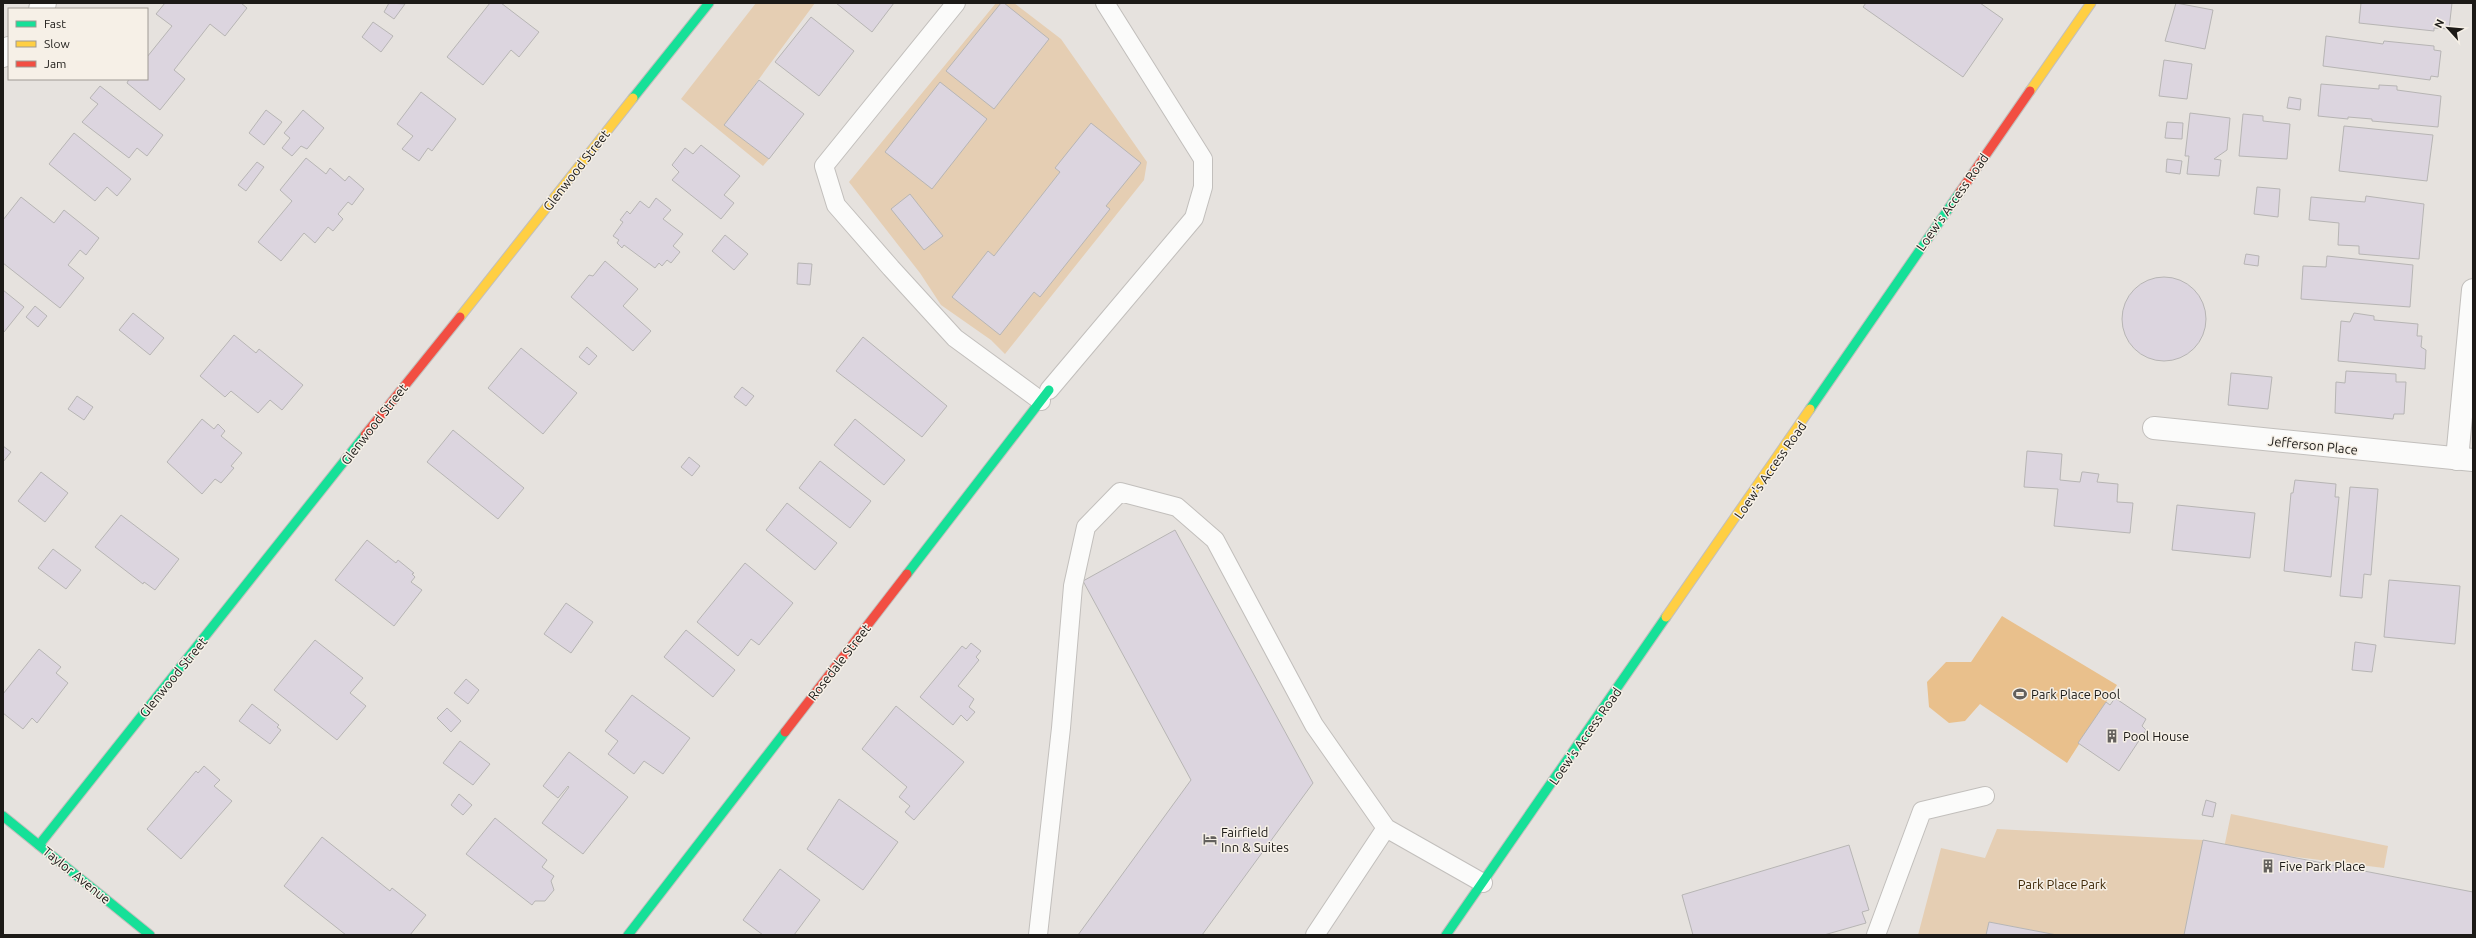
<svg xmlns="http://www.w3.org/2000/svg" width="2476" height="938" font-family="Ubuntu,sans-serif">
  <style>
    .green { fill: #e5ceb3 }
    .water { fill: #e9c08c }
    .building { fill: #dcd5df; stroke: #b7b5b4 }
    .lines { fill: none; stroke-linecap: round; stroke-linejoin: round }
    .lane-casing { stroke: #c2bfbc; stroke-width: 20 }
    .street-casing { stroke: #c2bfbc; stroke-width: 24 }
    .fast-casing { stroke: #c2bfbc; stroke-width: 11 }
    .slow-casing { stroke: #c2bfbc; stroke-width: 11 }
    .jam-casing { stroke: #c2bfbc; stroke-width: 11 }
    .lane { stroke: #fbfbfa; stroke-width: 18 }
    .street { stroke: #fbfbfa; stroke-width: 22 }
    .fast { stroke: #16e098; stroke-width: 9 }
    .slow { stroke: #ffcf43; stroke-width: 9 }
    .jam { stroke: #f24e42; stroke-width: 9 }
    .labels { text-anchor: middle; dominant-baseline: central; stroke-width: 3; stroke-linejoin: round; paint-order: stroke }
    .street-label { font-size: 13px; fill: #1c1a17; stroke: #f6f0e7 }
    .poi-label { font-size: 13px; fill: #1c1a17; stroke: #f6f0e7; text-anchor: start }
    .park-label { font-size: 13px; fill: #3f2807; stroke: #f6f0e7 }
  </style>
  <rect width="100%" height="100%" fill="#e6e2de"/>
  <g class="green">
    <path d="M756,3h59l-90,122 44,34 -6,7 -82,-67z"/>
    <path d="M996,3h18l47,36 86,123 -3,18 -139,174 -14,-14 -50,-35 -21,-32 -71,-91z"/>
    <path d="M2231,814l157,32 -4,22 -160,-20z"/>
    <path d="M1997,829l206,11 -19,95h-127l-68,-13 -3,13h-68l23,-87 44,10z"/>
  </g>
  <path class="water" d="M2002,616l115,69 -50,78 -87,-59 -15,17 -16,2 -20,-16 -2,-25 19,-20h25z"/>
  <g class="building">
    <path d="M165,3h76l6,5 -22,28 -15,-12 -36,46 11,9 -25,31 -33,-27 2,-4h18v-22l25,-31 -16,-12z"/>
    <path d="M389,3l16,1 -11,15 -10,-7z"/>
    <path d="M490,3h11l38,29 -20,25 -8,-7 -28,35 -36,-28z"/>
    <path d="M836,3h58l-22,29z"/>
    <path d="M1001,3h3l45,36 -55,70 -48,-38z"/>
    <path d="M1866,3h114l23,16 -40,58 -100,-70z"/>
    <path d="M2176,3l37,7 -8,39 -40,-8z"/>
    <path d="M2361,3h91l-3,26 -15,-1v3l-75,-8z"/>
    <path d="M811,17l43,34 -35,45 -44,-34z"/>
    <path d="M373,22l20,14 -12,16 -19,-15z"/>
    <path d="M2326,36l57,8 1,-3 50,5v4l7,1 -3,26 -7,-1 -1,4 -107,-14z"/>
    <path d="M2164,60l28,4 -5,35 -28,-3z"/>
    <path d="M759,80l45,34 -35,45 -45,-34z"/>
    <path d="M940,82l47,37 -55,70 -47,-37z"/>
    <path d="M2321,84l58,5v-4l18,1v4l44,6 -3,31 -66,-6v-2l-24,-2v2l-30,-3z"/>
    <path d="M100,86l63,49 -16,21 -10,-8 -8,10 -47,-36 16,-18 -8,-6z"/>
    <path d="M421,92l35,27 -24,32 -4,-3 -9,13 -17,-12 11,-13 -16,-12z"/>
    <path d="M2289,97l12,2 -1,11 -13,-2z"/>
    <path d="M266,110l16,12 -18,23 -15,-12z"/>
    <path d="M303,110l21,18 -17,21 -6,-3 -9,10 -10,-8 8,-10 -6,-5z"/>
    <path d="M2190,113l40,5 -3,32 -13,9 7,1 -2,16 -32,-2 2,-18h-4z"/>
    <path d="M2243,114l20,2v5l27,3 -3,35 -48,-3z"/>
    <path d="M2167,122l16,1 -1,16 -17,-1z"/>
    <path d="M1091,123l50,40 -35,43 4,3 -70,88 -6,-5 -34,43 -48,-38 36,-46 6,5 66,-84 -5,-4z"/>
    <path d="M2344,126l89,9 -6,46 -88,-10z"/>
    <path d="M74,133l57,46 -14,17 -10,-9 -12,14 -46,-37z"/>
    <path d="M701,145l39,31 -16,19 10,8 -13,16 -49,-39 7,-8 -7,-7 13,-17 8,6z"/>
    <path d="M306,158l20,16 4,-6 15,13 4,-5 15,13 -12,16 -4,-3 -10,12 5,5 -10,12 -5,-4 -13,16 -11,-10 -23,28 -23,-19 34,-41 -12,-11z"/>
    <path d="M2167,159l15,2 -2,13 -14,-2z"/>
    <path d="M257,162l7,5 -18,24 -8,-6z"/>
    <path d="M2257,187l23,2 -2,28 -24,-3z"/>
    <path d="M910,194l33,42 -19,14 -33,-41z"/>
    <path d="M2366,196l58,8 -5,55 -60,-5v-8l-21,-1 1,-22 -30,-3 2,-23 54,5z"/>
    <path d="M21,197l33,26 10,-13 35,28 -13,17 -6,-5 -12,15 16,13 -24,30 -57,-45v-43z"/>
    <path d="M656,198l15,12 -8,9 20,15 -10,12 7,6 -9,11 -4,-3 -5,6 -3,-3 -4,5 -31,-23 -2,3 -5,-5 2,-3 -6,-4 10,-14 -3,-2 7,-9 3,3 10,-13 9,7z"/>
    <path d="M725,235l23,19 -14,16 -22,-19z"/>
    <path d="M2246,254l13,2 -1,10 -14,-2z"/>
    <path d="M2327,256l86,9 -3,42 -109,-8 2,-33 23,1z"/>
    <path d="M605,261l33,28 -15,17 28,25 -18,20 -62,-54 18,-22 4,1z"/>
    <path d="M798,263l14,1 -2,21 -13,-1z"/>
    <circle cx="2164" cy="319" r="42"/>
    <path d="M3,290l21,17 -20,25 -1,-1z"/>
    <path d="M35,306l12,10 -9,11 -12,-10z"/>
    <path d="M133,313l31,25 -14,17 -31,-25z"/>
    <path d="M2354,313l20,3v4l44,4 -1,12h5l-1,11 5,3 -1,19 -87,-8 3,-40 9,1z"/>
    <path d="M234,335l22,18 3,-4 44,36 -21,25 -12,-10 -12,13 -27,-22 -6,6 -25,-21z"/>
    <path d="M863,337l84,69 -25,31 -86,-66z"/>
    <path d="M587,347l10,9 -8,9 -10,-8z"/>
    <path d="M521,348l56,45 -34,41 -55,-46z"/>
    <path d="M2346,371l50,3v8h10l-2,32h-10l-1,5 -58,-6 1,-31 9,1z"/>
    <path d="M2231,373l41,4 -4,32 -40,-4z"/>
    <path d="M742,387l12,9 -8,10 -12,-9z"/>
    <path d="M77,396l16,11 -9,13 -16,-11z"/>
    <path d="M202,419l12,10 4,-5 7,7 -4,5 21,17 -11,13 3,2 -13,15 -6,-4 -13,15 -35,-32z"/>
    <path d="M855,419l50,41 -21,25 -50,-40z"/>
    <path d="M453,430l71,58 -26,31 -71,-57z"/>
    <path d="M3,446l8,6 -8,10z"/>
    <path d="M2027,451l35,3 -2,26 20,2 2,-10h2l15,2 -2,8 21,2 -1,18 16,1 -3,30 -76,-7 4,-37 -34,-2z"/>
    <path d="M689,457l11,9 -8,10 -11,-9z"/>
    <path d="M820,461l51,40 -21,27 -51,-40z"/>
    <path d="M41,472l27,21 -23,29 -27,-21z"/>
    <path d="M2295,480l41,4 -1,13h4l-8,80 -47,-6 7,-78h2z"/>
    <path d="M2350,487l28,2 -7,86 -7,-1 -2,24 -22,-2z"/>
    <path d="M787,503l50,40 -22,27 -49,-40z"/>
    <path d="M2177,505l78,8 -5,45 -78,-8z"/>
    <path d="M121,515l58,44 -24,31 -11,-8 -1,2 -48,-37z"/>
    <path d="M1175,530l138,253 -111,152h-124l113,-155 -108,-199z"/>
    <path d="M367,540l29,23 2,-3 16,13 -2,1 3,3 -4,5 11,8 -28,36 -59,-46z"/>
    <path d="M53,549l28,21 -15,19 -28,-21z"/>
    <path d="M745,563l48,40 -34,42 -8,-6 -13,17 -41,-34z"/>
    <path d="M2389,580l71,6 -5,58 -71,-7z"/>
    <path d="M566,603l27,19 -22,31 -27,-19z"/>
    <path d="M686,630l49,40 -22,27 -49,-40z"/>
    <path d="M315,640l48,38 -13,15 16,13 -29,34 -63,-50z"/>
    <path d="M2355,642l21,3 -4,27 -20,-2z"/>
    <path d="M971,643l10,8 -5,6 3,3 -21,26 16,13 -5,8 6,5 -8,9 -6,-6 -8,10 -33,-28 42,-51 4,3z"/>
    <path d="M39,649l22,18 -5,6 12,10 -31,40 -5,-5 -9,11 -20,-16v-19z"/>
    <path d="M466,679l13,11 -11,14 -14,-11z"/>
    <path d="M632,695l58,43 -27,36 -19,-13 -10,13 -26,-20 10,-13 -13,-10z"/>
    <path d="M2115,698l31,21 -4,7 4,4 -27,41 -41,-28 28,-41 4,3z"/>
    <path d="M252,704l27,21 -2,2 4,3 -11,14 -31,-23z"/>
    <path d="M896,706l68,56 -50,58 -9,-8 5,-6 -11,-9 8,-10 -45,-38z"/>
    <path d="M447,708l14,13 -10,11 -14,-14z"/>
    <path d="M460,741l30,23 -17,21 -30,-22z"/>
    <path d="M569,752l59,45 -45,57 -41,-31 27,-36 -1,-1 -10,12 -15,-12z"/>
    <path d="M204,766l16,14 -6,6 18,15 -51,58 -34,-30 49,-58 2,2z"/>
    <path d="M459,794l13,11 -9,10 -12,-10z"/>
    <path d="M839,799l59,43 -35,48 -56,-41z"/>
    <path d="M2206,800l10,3 -3,14 -11,-2z"/>
    <path d="M495,818l52,42 -5,7 12,9 -3,5 3,9 -9,11h-10l-3,4 -66,-51z"/>
    <path d="M322,837l68,54 2,-3 34,27 -16,20h-64l-62,-49z"/>
    <path d="M2203,840l270,52v43h-289z"/>
    <path d="M1849,845l20,65 -7,2 4,11 -42,12h-131l-11,-40z"/>
    <path d="M780,869l40,31 -26,35h-31l-20,-15z"/>
    <path d="M1989,922l68,13h-71z"/>
  </g>
  <g class="lines">
    <g class="lane-casing">
      <g id="lane">
        <path d="M956,3l-132,163 12,39 55,63 64,70 86,63"/>
        <path d="M1049,390l145,-172 9,-31v-28l-98,-156"/>
        <path d="M1038,935l23,-207 12,-142 13,-59 34,-35 57,15 38,33 99,185 72,103 97,55"/>
        <path d="M1315,935l71,-107"/>
        <path d="M1876,935l46,-124 63,-15"/>
      </g>
    </g>
    <g class="street-casing">
      <g id="street">
        <path d="M40,9l5,-6"/>
        <path d="M3,56l6,-8"/>
        <path d="M2154,428l319,32"/>
        <path d="M2457,459l16,-169"/>
      </g>
    </g>
    <g class="fast-casing">
      <g id="fast">
        <path d="M633,98l76,-95"/>
        <path d="M1810,409l150,-217"/>
        <path d="M907,574l142,-184"/>
        <path d="M3,816l147,119"/>
        <path d="M39,845l326,-410"/>
        <path d="M628,935l157,-203"/>
        <path d="M1446,935l220,-318"/>
      </g>
    </g>
    <g class="slow-casing">
      <g id="slow">
        <path d="M2030,91l61,-88"/>
        <path d="M460,317l173,-219"/>
        <path d="M1666,617l144,-208"/>
      </g>
    </g>
    <g class="jam-casing">
      <g id="jam">
        <path d="M1960,192l70,-101"/>
        <path d="M365,435l95,-118"/>
        <path d="M785,732l122,-158"/>
      </g>
    </g>
    <use href="#lane" class="lane"/>
    <use href="#street" class="street"/>
    <use href="#fast" class="fast"/>
    <use href="#slow" class="slow"/>
    <use href="#jam" class="jam"/>
  </g>
  <defs>
    <g id="stadium-bare" transform="scale(1.08)"><path d="M0-5a6.5 5 0 1 0 0 10a6.5 5 0 1 0 0-10ZM-3.5-1.8h7v3.6h-7Z" fill="#63605d" stroke="#f6f0e7" stroke-width="2.5" paint-order="stroke"/></g>
    <g id="building-bare" transform="scale(1.08)"><path d="M-4-6H4V6H1V3H-1V6H-4ZM-2.5-4.3h1.7v1.8h-1.7ZM.8-4.3h1.7v1.8H.8ZM-2.5-1h1.7V.8h-1.7ZM.8-1h1.7V.8H.8Z" fill="#63605d" stroke="#f6f0e7" stroke-width="2.5" paint-order="stroke"/></g>
    <g id="hotel-bare" transform="scale(1.08)"><path d="M-6-4.5h1.5V1H6V5H4.5V3h-9V5H-6ZM-4 0a1.8 1.8 0 1 1 3.6 0ZM.5 0V-2.5h3Q6-2.5 6 0Z" fill="#63605d" stroke="#f6f0e7" stroke-width="2.5" paint-order="stroke"/></g>
  </defs>
  <g fill-rule="evenodd">
    <use href="#stadium-bare" x="2020" y="694"/>
    <use href="#building-bare" x="2112" y="736"/>
    <use href="#hotel-bare" x="1210" y="839"/>
    <use href="#building-bare" x="2268" y="866"/>
  </g>
  <g class="labels">
    <g class="street-label">
      <text transform="translate(576 170) rotate(-52)">Glenwood Street</text>
      <text transform="translate(1952 202) rotate(-55)">Loew's Access Road</text>
      <text transform="translate(374 424) rotate(-52)">Glenwood Street</text>
      <text transform="translate(2313 445) rotate(6)">Jefferson Place</text>
      <text transform="translate(1770 470) rotate(-55)">Loew's Access Road</text>
      <text transform="translate(839 662) rotate(-52)">Rosedale Street</text>
      <text transform="translate(173 677) rotate(-51)">Glenwood Street</text>
      <text transform="translate(1585 736) rotate(-55)">Loew's Access Road</text>
      <text transform="translate(77 875) rotate(39)">Taylor Avenue</text>
    </g>
    <g class="poi-label">
      <text x="2031" y="694">Park Place Pool</text>
      <text x="2123" y="736">Pool House</text>
      <text x="1221" y="832">Fairfield<tspan x="1221" dy="15">Inn &amp; Suites</tspan></text>
      <text x="2279" y="866">Five Park Place</text>
    </g>
    <g class="park-label">
      <text x="2062" y="884">Park Place Park</text>
    </g>
  </g>
  <rect width="2476" height="938" fill="none" stroke="#1c1a17" stroke-width="8"/>
  <rect x="8" y="8" width="140" height="72" fill="#f6f0e7" stroke="#9f9a94"/>
  <rect x="16" y="21" width="20" height="6" fill="#16e098" stroke="#9f9a94"/>
  <text x="44" y="28" font-size="12" fill="#1c1a17">Fast</text>
  <rect x="16" y="41" width="20" height="6" fill="#ffcf43" stroke="#9f9a94"/>
  <text x="44" y="48" font-size="12" fill="#1c1a17">Slow</text>
  <rect x="16" y="61" width="20" height="6" fill="#f24e42" stroke="#9f9a94"/>
  <text x="44" y="68" font-size="12" fill="#1c1a17">Jam</text>
  <g transform="translate(2448 28) rotate(297)" stroke="#f6f0e7" stroke-width="3" paint-order="stroke">
  <path d="M0-3L7 15L0 10L-7 15Z" fill="#1c1a17"/>
  <text y="-6" font-size="11" font-weight="bold" text-anchor="middle" fill="#1c1a17">N</text>
  </g>
</svg>
